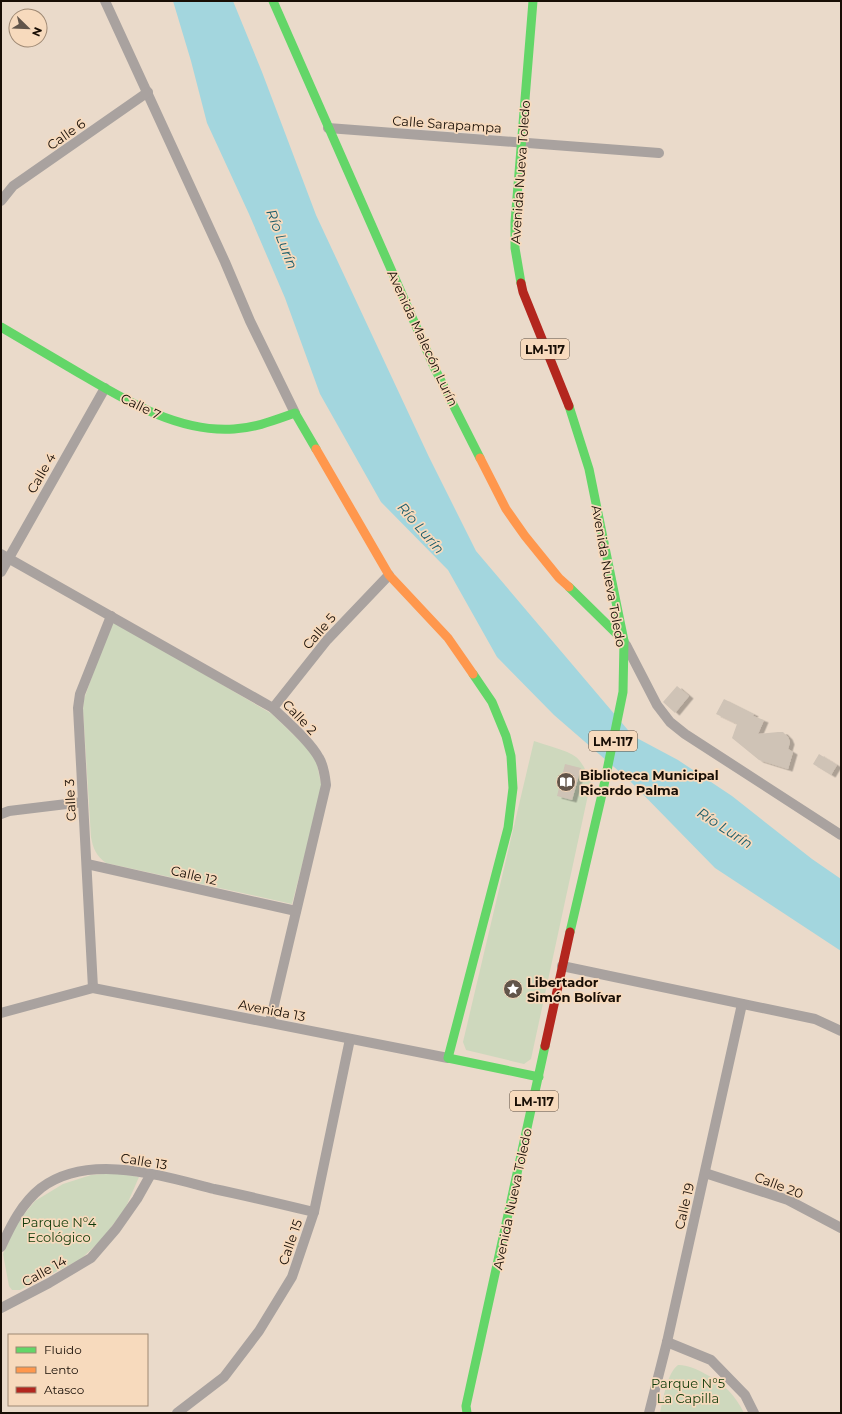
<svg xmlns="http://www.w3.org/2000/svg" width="842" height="1414" font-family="Montserrat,sans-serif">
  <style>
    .green { fill: #ced8bd }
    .water { fill: #a3d6de }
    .building { fill: #cfc3b6; filter: url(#shadow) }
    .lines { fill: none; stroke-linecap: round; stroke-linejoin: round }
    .street { stroke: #a9a29f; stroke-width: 10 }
    .fast { stroke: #63d668; stroke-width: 9 }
    .slow { stroke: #ff974d; stroke-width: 9 }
    .jam { stroke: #b3261e; stroke-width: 9 }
    .labels { text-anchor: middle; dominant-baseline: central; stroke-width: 3.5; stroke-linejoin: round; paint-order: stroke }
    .shield { fill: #f7dabd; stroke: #5b4b3c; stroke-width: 1 }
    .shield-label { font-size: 12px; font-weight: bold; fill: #180e05 }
    .street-label { font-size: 13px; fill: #180e05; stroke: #f7dabd }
    .poi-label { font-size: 13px; font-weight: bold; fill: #180e05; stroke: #f7dabd; text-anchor: start }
    .park-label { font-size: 13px; fill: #103b09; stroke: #f7dabd }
    .water-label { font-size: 14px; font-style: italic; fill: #1b5d6a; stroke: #f7dabd }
  </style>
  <defs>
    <filter id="shadow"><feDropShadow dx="4.5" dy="2.5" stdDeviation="0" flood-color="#0004"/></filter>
  </defs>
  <rect width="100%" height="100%" fill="#eadaca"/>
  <g class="green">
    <path d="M112,620l160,94 37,36 7,10 6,28 -30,116 -186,-41c-10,-7 -13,-15 -15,-26l-8,-128 1,-10z"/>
    <path d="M534,741c11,4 33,9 42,16 7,6 11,16 15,24l-60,278 -7,5 -58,-14 -3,-8z"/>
    <path d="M116,1173l23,4 -14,32 -23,30 -21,20 -61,31h-8l-3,-4 -6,-32 14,-31 18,-22 28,-17 28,-9z"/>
    <path d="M678,1365c14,-1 40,15 50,25 7,7 12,15 16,23h-84c3,-13 7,-40 18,-48z"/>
  </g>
  <path class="water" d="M173,1h60l29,71 54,143 113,242 47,94 157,185 45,24 54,36 80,63 29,20v72l-126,-83 -86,-88 -75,-65 -57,-58 -49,-87 -67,-68 -61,-108 -35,-96 -36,-84 -42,-91 -16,-62z"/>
  <g class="building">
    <path d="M677,686l12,10 -14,17 -12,-11z"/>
    <path d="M724,699l30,15 -1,2 11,4 -6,14 20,-2h5l5,5 2,5 -2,7 5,3 -5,17 -29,-9 -27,-22 5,-14 -21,-10z"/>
    <path d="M819,754l18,11 -6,10 -18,-11z"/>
    <path d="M565,764l16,4 -9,32 -15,-4z"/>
  </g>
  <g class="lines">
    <g class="street">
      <path d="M105,1l120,261 25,59 45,92"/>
      <path d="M328,128l331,25"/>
      <path d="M1,201l12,-15 135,-94"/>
      <path d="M1,554l272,154c14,14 37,33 46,50 5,8 6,18 7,27l-56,237"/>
      <path d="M1,572l104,-184"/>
      <path d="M626,645l31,60 13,17 15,12 156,101"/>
      <path d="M273,708l54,-68 62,-65"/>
      <path d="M1,814l8,-3 74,-9"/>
      <path d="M87,864l209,47"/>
      <path d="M562,966l253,53 26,12"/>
      <path d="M93,988l-15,-280 2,-14 31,-78"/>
      <path d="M1,1013l92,-25 355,70"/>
      <path d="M705,1173l83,27 53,28"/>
      <path d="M1,1247c10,-22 21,-44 40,-59 48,-36 121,-12 173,1 34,7 67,15 100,23"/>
      <path d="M1,1308l48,-25 42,-25 25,-29 21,-30 14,-25"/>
      <path d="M667,1342l44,18 34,35 9,18"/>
      <path d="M177,1413l47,-36 35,-46 33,-54 22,-65 36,-173"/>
      <path d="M649,1413l18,-71 75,-338"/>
    </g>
    <g class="fast">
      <path d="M273,1l161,366 46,91"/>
      <path d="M521,283l-6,-35v-26l18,-221"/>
      <path d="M1,327c24,14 49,29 73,43 48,28 102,63 160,59 21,-1 41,-9 61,-16l21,36"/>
      <path d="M569,406l20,63 35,172 -1,51 -20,98 -33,142"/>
      <path d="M569,587l55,54"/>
      <path d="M473,674l19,28 14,34 5,20 2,32 -5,40 -60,230 91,19"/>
      <path d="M467,1413l-1,-7 79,-360"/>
    </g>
    <g class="slow">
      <path d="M316,449l73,126 59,63 25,36"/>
      <path d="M480,458l26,51 19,27 34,42 10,9"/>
    </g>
    <g class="jam">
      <path d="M521,283l2,9 46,114"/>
      <path d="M545,1046l25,-114"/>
    </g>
  </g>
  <defs>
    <g id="library-disc" transform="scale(1)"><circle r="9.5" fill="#62554a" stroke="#f7dabd"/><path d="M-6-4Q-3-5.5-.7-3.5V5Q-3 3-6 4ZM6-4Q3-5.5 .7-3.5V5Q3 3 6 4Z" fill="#fff"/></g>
    <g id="sight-disc" transform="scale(1)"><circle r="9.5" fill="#62554a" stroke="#f7dabd"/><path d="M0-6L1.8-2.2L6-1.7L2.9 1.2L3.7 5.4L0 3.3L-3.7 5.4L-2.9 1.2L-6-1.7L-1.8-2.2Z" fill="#fff"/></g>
  </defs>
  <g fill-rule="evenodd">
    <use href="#library-disc" x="566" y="782"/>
    <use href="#sight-disc" x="513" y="989"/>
  </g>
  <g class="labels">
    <g class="shield">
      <rect x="521" y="339" width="48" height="20" rx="3"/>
      <rect x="589" y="731" width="48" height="20" rx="3"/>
      <rect x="510" y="1091" width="48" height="20" rx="3"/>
    </g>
    <g class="shield-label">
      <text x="545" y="349">LM-117</text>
      <text x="613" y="741">LM-117</text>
      <text x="534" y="1101">LM-117</text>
    </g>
    <g class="street-label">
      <text transform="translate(447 124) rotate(4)">Calle Sarapampa</text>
      <text transform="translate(66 134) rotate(-35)">Calle 6</text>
      <text transform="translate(520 172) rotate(-86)">Avenida Nueva Toledo</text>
      <text transform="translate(423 338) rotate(65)">Avenida Malecón Lurín</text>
      <text transform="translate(141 406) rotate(26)">Calle 7</text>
      <text transform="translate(41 473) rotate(-60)">Calle 4</text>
      <text transform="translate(609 576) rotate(80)">Avenida Nueva Toledo</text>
      <text transform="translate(319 631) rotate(-49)">Calle 5</text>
      <text transform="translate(300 717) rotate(46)">Calle 2</text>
      <text transform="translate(70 800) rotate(-93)">Calle 3</text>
      <text transform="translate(194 875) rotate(13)">Calle 12</text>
      <text transform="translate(272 1010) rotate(11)">Avenida 13</text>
      <text transform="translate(144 1161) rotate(9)">Calle 13</text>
      <text transform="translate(779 1185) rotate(21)">Calle 20</text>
      <text transform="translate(512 1199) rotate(-78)">Avenida Nueva Toledo</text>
      <text transform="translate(684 1206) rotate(-77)">Calle 19</text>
      <text transform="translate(290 1242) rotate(-71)">Calle 15</text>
      <text transform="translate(44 1271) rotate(-29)">Calle 14</text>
    </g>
    <g class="poi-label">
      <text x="580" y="775">Biblioteca Municipal<tspan x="580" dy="15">Ricardo Palma</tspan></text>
      <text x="527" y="982">Libertador<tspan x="527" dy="15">Simón Bolívar</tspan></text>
    </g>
    <g class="park-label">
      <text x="59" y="1222">Parque N°4<tspan x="59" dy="15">Ecológico</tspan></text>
      <text x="688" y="1383">Parque N°5<tspan x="688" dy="15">La Capilla</tspan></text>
    </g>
    <g class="water-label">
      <text transform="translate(282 239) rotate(69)">Río Lurín</text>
      <text transform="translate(421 528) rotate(49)">Río Lurín</text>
      <text transform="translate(725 828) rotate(33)">Río Lurín</text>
    </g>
  </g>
  <rect width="842" height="1414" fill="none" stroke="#180e05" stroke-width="4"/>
  <rect x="8" y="1334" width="140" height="72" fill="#f7dabd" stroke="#9e8873"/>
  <rect x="16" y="1347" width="20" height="6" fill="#63d668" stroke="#9e8873"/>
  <text x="44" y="1354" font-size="12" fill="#180e05">Fluido</text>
  <rect x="16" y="1367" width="20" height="6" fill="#ff974d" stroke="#9e8873"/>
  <text x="44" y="1374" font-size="12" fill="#180e05">Lento</text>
  <rect x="16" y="1387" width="20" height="6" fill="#b3261e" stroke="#9e8873"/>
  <text x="44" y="1394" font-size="12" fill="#180e05">Atasco</text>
  <g transform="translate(28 28) rotate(113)"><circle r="19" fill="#f7dabd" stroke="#9e8873"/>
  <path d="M0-3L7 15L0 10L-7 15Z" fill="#62554a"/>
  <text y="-6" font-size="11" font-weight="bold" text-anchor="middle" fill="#180e05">N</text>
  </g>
</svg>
